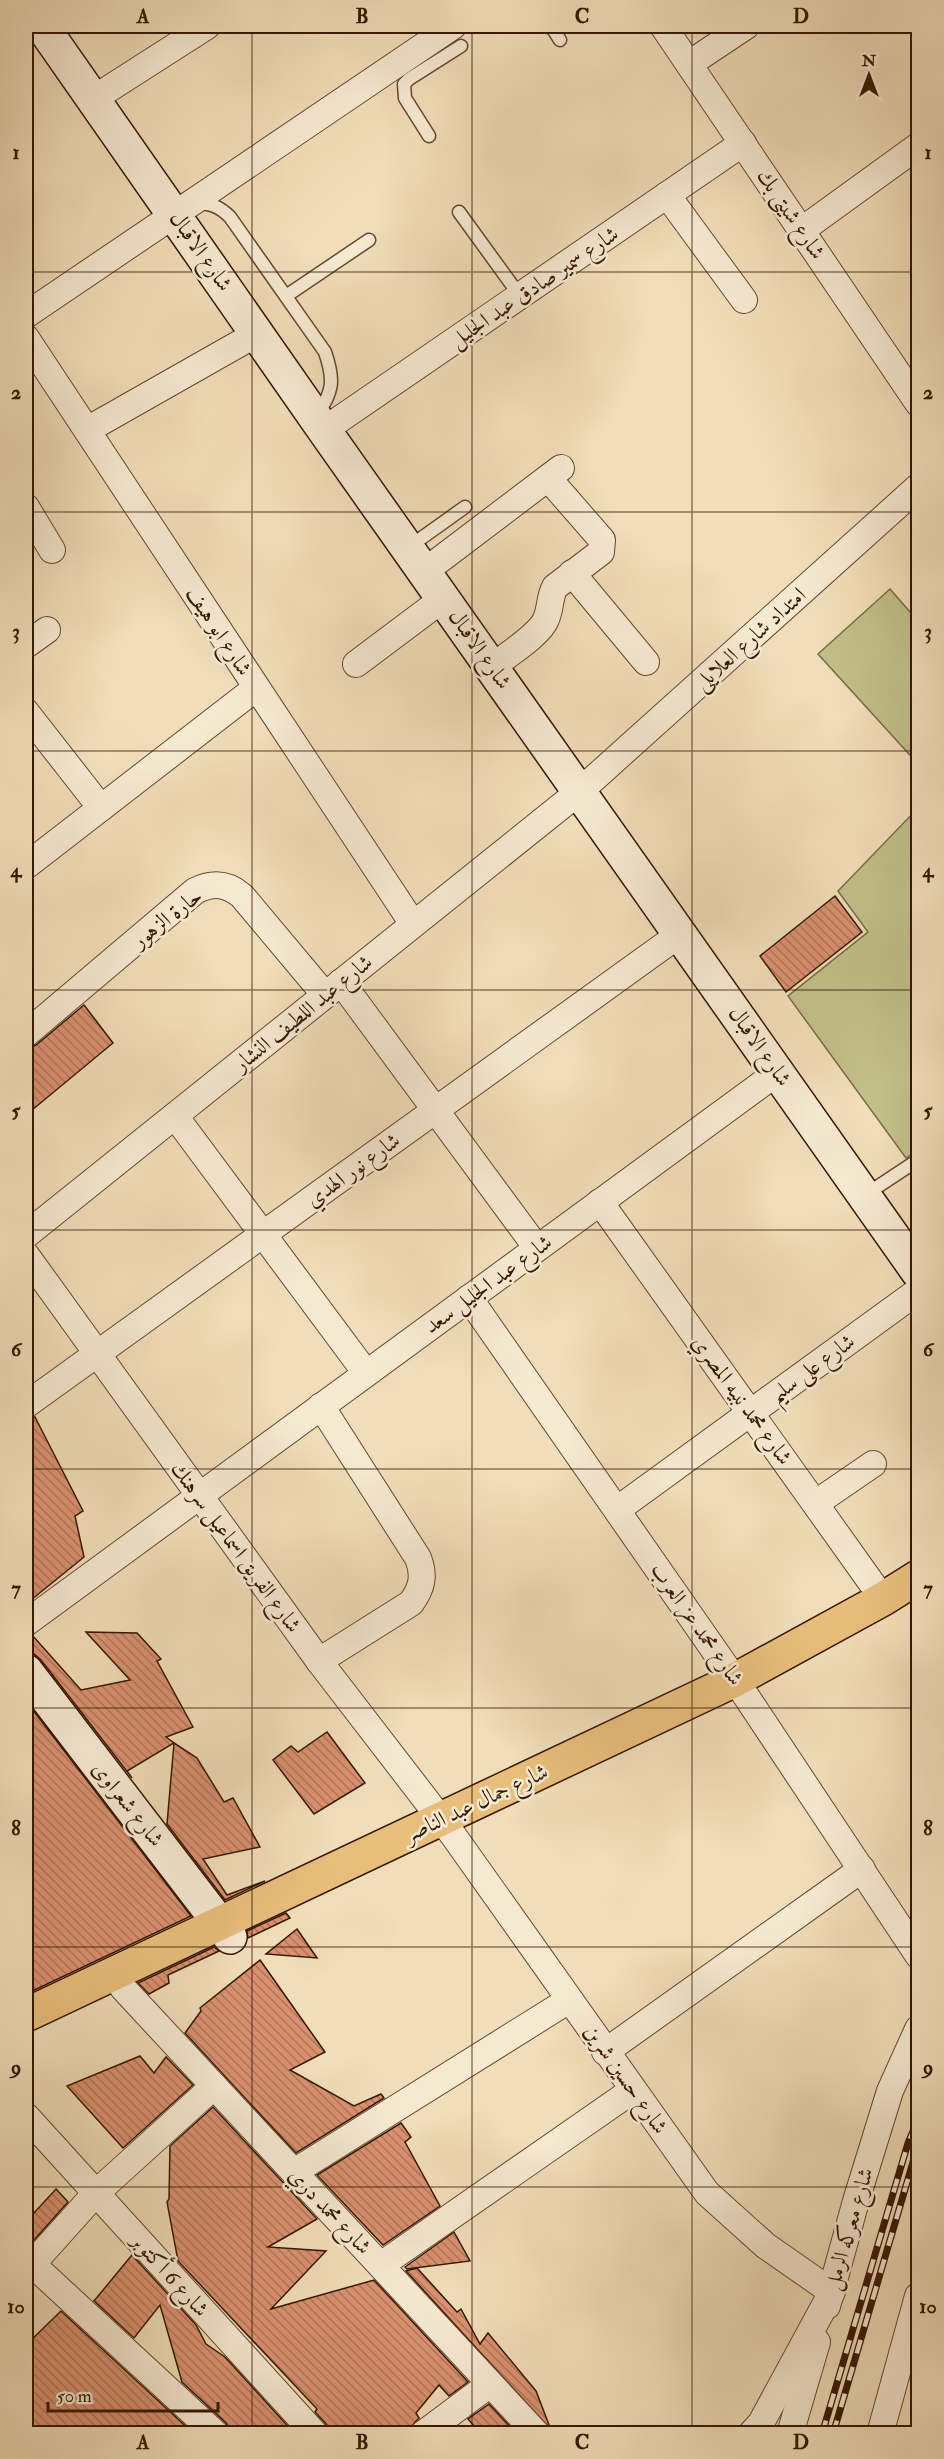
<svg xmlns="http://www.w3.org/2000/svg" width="944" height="2459" font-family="'IM FELL Double Pica',Amiri,serif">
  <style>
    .pitch { fill: #c1bf8a; stroke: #7a6b45; stroke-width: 1.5 }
    .building { fill: url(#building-back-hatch); stroke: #341700; stroke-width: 1.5 }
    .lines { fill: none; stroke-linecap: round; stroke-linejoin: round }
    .lane-casing { stroke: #63482e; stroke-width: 15 }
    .street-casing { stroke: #63482e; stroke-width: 28 }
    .secondary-casing { stroke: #341700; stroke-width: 36 }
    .primary-casing { stroke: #341700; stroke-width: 36 }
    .lane { stroke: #f6e9d2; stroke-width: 12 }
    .street { stroke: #f6e9d2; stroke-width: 26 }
    .secondary { stroke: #f6e9d2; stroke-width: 33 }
    .primary { stroke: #e8be7c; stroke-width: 33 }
    .rail-casing { stroke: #341700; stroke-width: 7 }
    .rail { stroke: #f6e9d2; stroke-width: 4.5; stroke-dasharray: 14; stroke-linecap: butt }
    .grid { fill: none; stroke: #341700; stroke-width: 1.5; stroke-opacity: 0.55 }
    .labels { text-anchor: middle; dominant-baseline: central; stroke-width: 5; stroke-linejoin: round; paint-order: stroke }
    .street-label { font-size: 22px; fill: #341700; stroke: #f6e9d2 }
    .neatline { fill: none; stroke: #341700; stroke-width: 2 }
    .grid-label { font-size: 20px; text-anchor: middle; font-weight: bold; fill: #341700 }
  </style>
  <defs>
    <pattern id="building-back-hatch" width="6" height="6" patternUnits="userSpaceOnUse" patternTransform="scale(1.5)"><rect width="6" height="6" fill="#da9170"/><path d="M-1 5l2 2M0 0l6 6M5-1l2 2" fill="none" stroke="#b2755a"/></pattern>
  </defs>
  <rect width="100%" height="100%" fill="#f1ddb9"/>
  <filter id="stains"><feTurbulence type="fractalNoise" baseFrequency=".00333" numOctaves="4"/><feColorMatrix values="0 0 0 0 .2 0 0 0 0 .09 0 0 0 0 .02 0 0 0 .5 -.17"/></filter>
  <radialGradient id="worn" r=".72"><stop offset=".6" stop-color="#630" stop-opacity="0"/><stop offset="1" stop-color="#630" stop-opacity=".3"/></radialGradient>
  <g class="pitch">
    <path d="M890,589l28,32v143l-100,-110z"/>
    <path d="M918,808v342l-12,8 -118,-162 80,-64 -30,-41z"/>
  </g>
  <g class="building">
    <path d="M835,896l27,36 -76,60 -26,-36z"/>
    <path d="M84,1005l29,38 -87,72v-66l10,-4z"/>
    <path d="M35,1417l48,94 -8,5 9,41 -58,47v-184z"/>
    <path d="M86,1632l51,1 24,26 -4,2 36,66 -27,10 8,6 -47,28 5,7 -91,-118 -7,-6 -8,-1v-15l7,-2 48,54 49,-10z"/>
    <path d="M26,1701l165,215 -165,78z"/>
    <path d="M327,1732l38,51 -51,31 -41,-54 18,-14 7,6z"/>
    <path d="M174,1743l23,15 27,44 9,-4 27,49 -57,12 24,36 38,-14 -40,19 -58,-76z"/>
    <path d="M286,1913l4,5 -42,20 -1,-7z"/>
    <path d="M297,1929l20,29 -51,-4z"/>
    <path d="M214,1947l5,4 -51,24 1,8 -20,11 -11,-11z"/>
    <path d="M260,1960l65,92 -35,18 64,36 27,-12 3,4 -88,55 -111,-120 16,-22 -1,-3z"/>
    <path d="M140,2056l14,17 12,-16 27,28 -70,63 -56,-62z"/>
    <path d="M213,2107l104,112 -49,28 58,4 -55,58 103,-29 94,102 -19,14 -10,-11 -23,28 3,5 -9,10 -2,5h-78l-4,-9 -11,-12 2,-3 -139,-148 -11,-59 2,-3 1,-53z"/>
    <path d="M401,2123l10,14 -6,5 35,64 -57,39 -66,-70z"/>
    <path d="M56,2189l12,13 -42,47v-35h7z"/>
    <path d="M454,2232l16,29 -63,8 -2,-2z"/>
    <path d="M132,2255l64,70 10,19 19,13 69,76h-63l-5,-10 -44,-41 -22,-77 -26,33 -40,-37z"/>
    <path d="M417,2268l40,44 4,-3 19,35 8,-11 48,58 15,39 -145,-159z"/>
    <path d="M61,2311l132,122h-167v-88z"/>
    <path d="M489,2404l27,29h-36l-12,-14z"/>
  </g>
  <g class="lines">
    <g class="lane-casing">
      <g id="lane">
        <path d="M551,26l9,14"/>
        <path d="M429,136l-24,-38 -1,-14 5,-5 52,-33"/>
        <path d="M196,203c15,0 24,4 34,14l95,135c10,29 8,40 -9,65"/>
        <path d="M459,212l61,84"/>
        <path d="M286,296l83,-56"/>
        <path d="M409,547l56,-40"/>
        <path d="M865,1195l53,-35"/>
      </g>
    </g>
    <g class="street-casing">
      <g id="street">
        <path d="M663,26l255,377"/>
        <path d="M689,64l57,-38"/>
        <path d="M93,99l114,-73"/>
        <path d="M667,195l77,105"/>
        <path d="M802,230l116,-84"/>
        <path d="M26,315l427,-289"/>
        <path d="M26,338l387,586"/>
        <path d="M87,430l171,-97"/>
        <path d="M324,430l419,-287"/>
        <path d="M26,507l26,43"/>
        <path d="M425,571l136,-103"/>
        <path d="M572,573l74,89"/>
        <path d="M26,645l21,-15"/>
        <path d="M356,664l88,-66"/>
        <path d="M492,667c15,-12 48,-32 54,-48 5,-11 3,-21 9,-32l46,-35 1,-12 -54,-62"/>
        <path d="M26,712l75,96"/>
        <path d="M26,866l230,-178"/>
        <path d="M341,982l196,266"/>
        <path d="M26,1034l169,-143c18,-9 32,-8 47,5l83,99"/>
        <path d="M175,1116l191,257"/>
        <path d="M600,1202l283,397"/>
        <path d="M26,1235l554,-444 338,-304"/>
        <path d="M26,1255l293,406 134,174 254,358 59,53 66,46 -71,131 -10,11"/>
        <path d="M469,1298l273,392 176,265"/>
        <path d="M26,1405l654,-471"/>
        <path d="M816,1503l57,-39"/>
        <path d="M618,1509l300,-218"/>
        <path d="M26,1623l752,-551"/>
        <path d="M319,1661l92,-58c11,-15 14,-27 7,-45l-97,-152"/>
        <path d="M123,1988l414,446"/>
        <path d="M605,2052l257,-183"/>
        <path d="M26,2116l289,318"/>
        <path d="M294,2172l275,-172"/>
        <path d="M32,2264l184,170"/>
        <path d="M381,2265l252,-175"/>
        <path d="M26,2271l70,-78 118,-107"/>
        <path d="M827,2306l29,-105 34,-110 28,-62"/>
        <path d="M423,2434l67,-50"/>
        <path d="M790,2434l27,-92"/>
        <path d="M880,2434l38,-138"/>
      </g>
    </g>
    <g class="secondary-casing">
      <g id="secondary">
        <path d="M42,26l282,404 594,842"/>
        <path d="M26,1671l204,266"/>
      </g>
    </g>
    <g class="primary-casing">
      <path id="primary" d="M26,2015l709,-335 148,-81 35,-22"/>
    </g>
    <use href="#lane" class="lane"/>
    <use href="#street" class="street"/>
    <use href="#secondary" class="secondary"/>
    <use href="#primary" class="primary"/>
    <g class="rail-casing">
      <g id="rail">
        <path d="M822,2434l86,-291 10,-23"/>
        <path d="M833,2434l85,-289"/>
      </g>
    </g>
    <use href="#rail" class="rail"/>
  </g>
  <path class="grid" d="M252,26v2408M472,26v2408M692,26v2408M26,272h892M26,512h892M26,751h892M26,990h892M26,1230h892M26,1469h892M26,1708h892M26,1947h892M26,2187h892"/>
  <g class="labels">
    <g class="street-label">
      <text transform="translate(791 214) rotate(56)">شارع شيتى بك</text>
      <text transform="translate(201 251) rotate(55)">شارع الاقبال</text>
      <text transform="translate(534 287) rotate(-34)">شارع سمير صادق عبد الجليل</text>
      <text transform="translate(219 631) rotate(57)">شارع ابو هيف</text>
      <text transform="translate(750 639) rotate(-42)">امتداد شارع العلايلى</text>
      <text transform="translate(480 649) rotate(55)">شارع الاقبال</text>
      <text transform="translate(167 918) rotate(-38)">حارة الزهور</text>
      <text transform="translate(303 1013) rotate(-39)">شارع عبد اللطيف النشار</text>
      <text transform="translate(760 1046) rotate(55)">شارع الاقبال</text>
      <text transform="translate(353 1170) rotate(-36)">شارع نور الهدي</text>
      <text transform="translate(488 1284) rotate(-36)">شارع عبد الجليل سعد</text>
      <text transform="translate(812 1368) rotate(-36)">شارع على سليم</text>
      <text transform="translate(742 1400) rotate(54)">شارع محمد نبيه المصري</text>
      <text transform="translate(236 1547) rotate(54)">شارع الفريق اسماعيل سرهنك</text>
      <text transform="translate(697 1624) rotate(55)">شارع محمد عز العرب</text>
      <text transform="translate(476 1803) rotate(-25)">شارع جمال عبد الناصر</text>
      <text transform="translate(128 1804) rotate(52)">شارع شعراوى</text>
      <text transform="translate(626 2079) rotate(55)">شارع حسين شرين</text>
      <text transform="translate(330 2211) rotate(47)">شارع محمد دري</text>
      <text transform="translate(849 2229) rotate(-74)">شارع معركه الرمل</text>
      <text transform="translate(170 2275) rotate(48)">شارع 6 أكتوبر</text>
    </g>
  </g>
  <rect width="944" height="2459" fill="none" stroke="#f1ddb9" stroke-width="66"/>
  <g transform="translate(869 75)" stroke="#f6e9d2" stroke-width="4.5" paint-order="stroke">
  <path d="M0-4.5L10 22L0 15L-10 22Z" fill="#341700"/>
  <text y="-9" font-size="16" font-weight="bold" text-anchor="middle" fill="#341700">N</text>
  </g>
  <path d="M48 2402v9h170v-9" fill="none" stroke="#341700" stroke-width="3"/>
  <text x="57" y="2402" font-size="18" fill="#341700" stroke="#f6e9d2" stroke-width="4.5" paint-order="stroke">50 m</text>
  <rect x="33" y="33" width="878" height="2393" class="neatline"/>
  <g class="grid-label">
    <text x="143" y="23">A</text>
    <text x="362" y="23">B</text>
    <text x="582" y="23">C</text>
    <text x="801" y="23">D</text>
    <text x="16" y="159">1</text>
    <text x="928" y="159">1</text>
    <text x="16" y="399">2</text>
    <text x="928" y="399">2</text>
    <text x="16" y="638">3</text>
    <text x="928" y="638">3</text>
    <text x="16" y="877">4</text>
    <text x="928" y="877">4</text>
    <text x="16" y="1117">5</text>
    <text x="928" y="1117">5</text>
    <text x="16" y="1356">6</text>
    <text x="928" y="1356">6</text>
    <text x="16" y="1595">7</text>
    <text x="928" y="1595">7</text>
    <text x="16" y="1835">8</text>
    <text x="928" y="1835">8</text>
    <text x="16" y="2074">9</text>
    <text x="928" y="2074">9</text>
    <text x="16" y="2313">10</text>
    <text x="928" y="2313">10</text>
    <text x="143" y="2449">A</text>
    <text x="362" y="2449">B</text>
    <text x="582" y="2449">C</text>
    <text x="801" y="2449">D</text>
  </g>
  <rect width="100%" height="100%" filter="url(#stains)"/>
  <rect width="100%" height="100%" fill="url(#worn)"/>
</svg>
